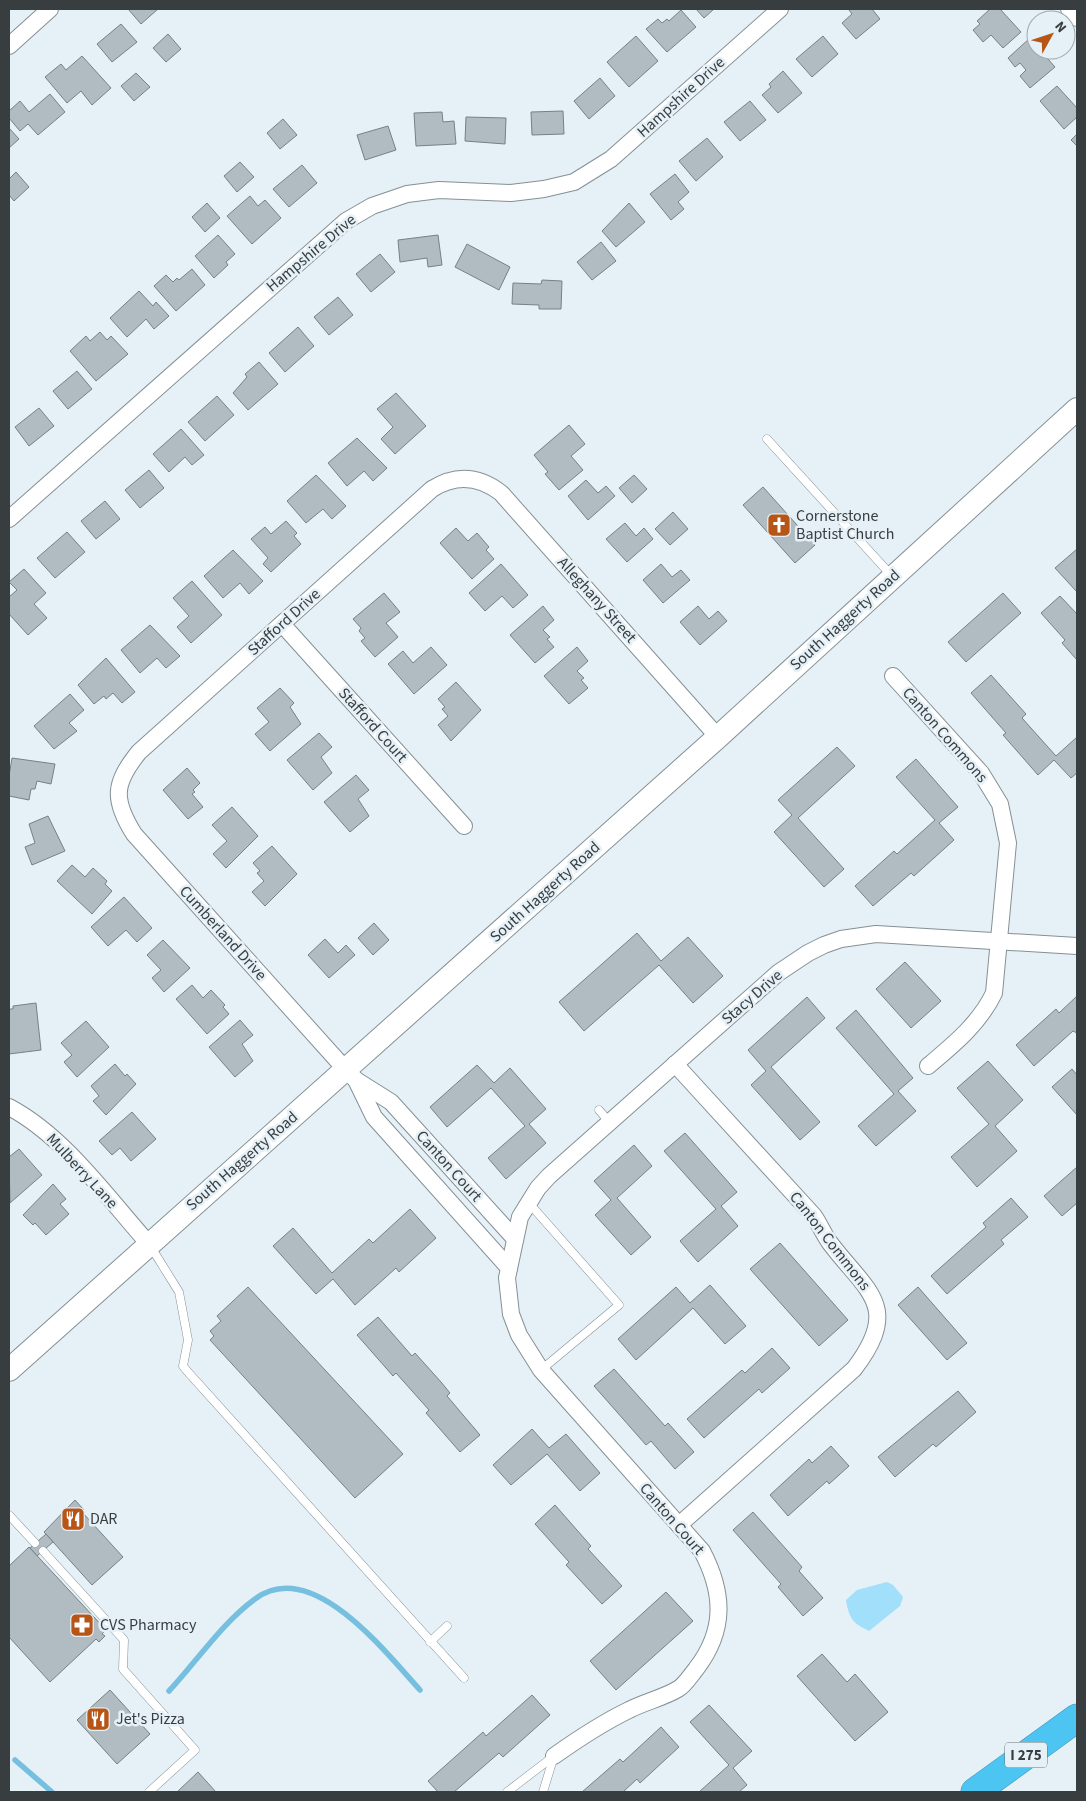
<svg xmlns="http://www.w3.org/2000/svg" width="1086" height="1801" font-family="'Source Sans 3',sans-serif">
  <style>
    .green { fill: #a2dffa }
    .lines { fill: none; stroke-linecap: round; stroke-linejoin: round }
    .stream { stroke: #76bfdf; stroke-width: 5.5 }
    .building { fill: #b1bcc2; stroke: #768186 }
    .lane-casing { stroke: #859095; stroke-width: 9 }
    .street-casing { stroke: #859095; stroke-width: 18 }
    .secondary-casing { stroke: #859095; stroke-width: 24 }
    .highway-casing { stroke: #4695b4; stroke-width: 29 }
    .lane { stroke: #fff; stroke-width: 8 }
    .street { stroke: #fff; stroke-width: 16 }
    .secondary { stroke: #fff; stroke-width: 22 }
    .highway { stroke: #4dc5f3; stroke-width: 28 }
    .labels { text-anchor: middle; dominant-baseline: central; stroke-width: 5; stroke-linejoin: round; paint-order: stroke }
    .shield { fill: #e5f1f7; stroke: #6c7376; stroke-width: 1 }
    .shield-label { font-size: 15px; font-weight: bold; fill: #383d3f }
    .street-label { font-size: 16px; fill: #383d3f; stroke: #e5f1f7 }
    .poi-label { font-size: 16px; fill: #383d3f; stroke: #e5f1f7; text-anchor: start }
  </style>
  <rect width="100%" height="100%" fill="#e5f1f7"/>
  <path class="green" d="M887,1582l6,3 10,12 -3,9 -31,25c-17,-8 -20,-13 -23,-31l11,-10z"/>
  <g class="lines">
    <g class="stream">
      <path d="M169,1691c28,-30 53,-68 86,-92 57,-43 131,54 165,91"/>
      <path d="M15,1760l37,32"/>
    </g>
  </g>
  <g class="building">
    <path d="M128,9h30l-17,15z"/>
    <path d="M696,9h18l-10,9z"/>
    <path d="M850,9h22l8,10 -24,20 -14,-16 10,-9 -3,-4z"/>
    <path d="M990,9h10l21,23 -18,16 -12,-13 -8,7 -10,-12 7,-6 -3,-3z"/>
    <path d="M681,10l15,17 -29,25 -21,-23 12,-10 4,4 5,-4 2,2z"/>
    <path d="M121,24l16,18 -25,20 -15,-18z"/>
    <path d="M168,34l13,15 -15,13 -13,-14z"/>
    <path d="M636,36l22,25 -29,26 -22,-25z"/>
    <path d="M823,36l15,18 -26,23 -16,-18z"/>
    <path d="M1030,38l6,7v5h4l15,17 -25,21 -10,-12 6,-6 -6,-7 -5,4 -7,-9z"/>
    <path d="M82,56l29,32 -19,17 -11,-14 -14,12 -22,-26 16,-13 5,6z"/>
    <path d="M783,71l19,22 -24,20 -16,-18 9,-8 -2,-3z"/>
    <path d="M136,73l14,14 -16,14 -13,-15z"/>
    <path d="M600,78l15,18 -26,23 -15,-18z"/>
    <path d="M1057,86l20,22v9l-13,12 -24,-28z"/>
    <path d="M50,94l15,18 -27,23 -10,-11 -8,7 -11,-13v-7l11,-10 9,11z"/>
    <path d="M750,101l16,19 -26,21 -16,-19z"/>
    <path d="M563,111l1,23 -32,1 -1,-23z"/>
    <path d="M442,112l1,10 11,-1 2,23 -40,2 -2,-33z"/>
    <path d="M466,117l40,1 -1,26 -40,-3z"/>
    <path d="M283,119l14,16 -17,14 -13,-16z"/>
    <path d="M388,126l8,24 -31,10 -8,-25z"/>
    <path d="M9,128l10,11 -10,9z"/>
    <path d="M1077,134v12l-6,-6z"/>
    <path d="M707,138l16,19 -27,24 -17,-20z"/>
    <path d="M240,162l14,15 -17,15 -13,-16z"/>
    <path d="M302,165l15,18 -28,24 -16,-18z"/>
    <path d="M16,172l13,15 -15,14 -5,-6v-16z"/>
    <path d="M675,174l14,18 -11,10 6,7 -13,11 -21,-26z"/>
    <path d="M250,196l8,10 7,-6 16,18 -29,26 -25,-28z"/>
    <path d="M207,203l13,15 -15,14 -13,-15z"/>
    <path d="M629,203l16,19 -29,25 -14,-16z"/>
    <path d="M218,235l17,19 -9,8 2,3 -14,13 -19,-22z"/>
    <path d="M438,235l4,30 -14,2 -1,-9 -27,4 -2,-22z"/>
    <path d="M601,242l15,19 -24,19 -15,-18z"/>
    <path d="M467,244l43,23 -11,23 -44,-23z"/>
    <path d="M380,254l15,18 -24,20 -15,-18z"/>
    <path d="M192,269l13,16 -29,26 -22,-25 12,-11 7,7 4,-4 2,2z"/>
    <path d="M542,280l20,1 -1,28h-22v-4l-27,-1 1,-21 28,1z"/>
    <path d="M139,291l14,15 3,-4 13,14 -15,13 -8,-10 -19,18 -17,-19z"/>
    <path d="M338,297l15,18 -24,20 -15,-18z"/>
    <path d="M298,327l16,19 -29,26 -16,-19z"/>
    <path d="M100,332l7,8 4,-4 17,18 -32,27 -26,-30 16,-15 4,5z"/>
    <path d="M259,362l19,22 -30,26 -15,-17 14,-16 -2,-3z"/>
    <path d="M77,371l15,18 -24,20 -15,-18z"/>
    <path d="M396,393l30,33 -31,28 -14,-15 12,-12 -16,-18z"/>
    <path d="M217,396l17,19 -29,26 -17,-19z"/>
    <path d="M39,408l15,18 -25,20 -14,-19z"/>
    <path d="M569,425l16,19 -14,12 12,14 -24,20 -14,-16 3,-2 -14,-17z"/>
    <path d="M181,429l23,26 -12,10 -7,-8 -16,15 -16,-18z"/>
    <path d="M357,438l30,30 -14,13 -9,-10 -17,15 -19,-23z"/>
    <path d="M149,470l15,18 -24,20 -15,-18z"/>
    <path d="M316,475l30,31 -14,13 -9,-10 -17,14 -19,-22z"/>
    <path d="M634,475l13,14 -15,14 -13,-15z"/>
    <path d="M586,480l12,13 8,-7 9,10 -27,24 -20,-24z"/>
    <path d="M763,487l52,58 -20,18 -52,-58z"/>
    <path d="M105,501l15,18 -24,20 -15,-18z"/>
    <path d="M673,512l15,17 -18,16 -15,-16z"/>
    <path d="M286,521l11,12 -3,3 7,8 -30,28 -8,-8 5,-6 -17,-19 14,-12 6,7z"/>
    <path d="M625,523l11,13 8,-8 9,11 -26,23 -21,-23z"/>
    <path d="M456,528l12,13 9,-8 12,14 -3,3 8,9 -22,20 -32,-36z"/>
    <path d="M67,532l18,20 -30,26 -18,-20z"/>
    <path d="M1077,549v43l-22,-24z"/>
    <path d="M233,550l30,31 -14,13 -9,-11 -17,15 -19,-22z"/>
    <path d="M501,564l27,31 -15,13 -11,-12 -17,15 -16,-18z"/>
    <path d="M661,564l11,13 9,-7 9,10 -27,23 -20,-23z"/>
    <path d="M24,569l22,24 -12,11 13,14 -19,17 -19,-21v-17l8,-7 -8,-8z"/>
    <path d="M192,581l30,34 -31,28 -14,-16 12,-11 -16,-18z"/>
    <path d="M384,593l16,19 -14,11 12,14 -23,20 -14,-16 4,-3 -6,-7 2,-3 -8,-9z"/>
    <path d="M1003,593l18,20 -55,49 -18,-20z"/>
    <path d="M1060,596l17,18v46l-15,-17 3,-3 -24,-27z"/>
    <path d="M543,606l11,14 -11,10 7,7 -3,2 7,8 -19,16 -25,-28z"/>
    <path d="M698,606l11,13 9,-8 9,10 -27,24 -20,-23z"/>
    <path d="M150,625l30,31 -14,12 -9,-10 -17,15 -19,-23z"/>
    <path d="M431,647l16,18 -33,29 -26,-30 15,-13 10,12z"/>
    <path d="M577,647l11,14 -11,10 7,7 -3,2 7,8 -19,16 -25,-28z"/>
    <path d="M106,658l29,34 -13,11 -9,-10 -7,6 -2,-3 -10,8 -16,-19z"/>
    <path d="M991,675l35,39 -4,4 34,38 21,-19v36l-6,5 -17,-18 -16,15 -35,-40 3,-2 -35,-40z"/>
    <path d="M456,682l25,28 -30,31 -13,-16 10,-9 -6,-7 3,-2 -7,-8z"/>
    <path d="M280,688l14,15 -4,4 11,17 -31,27 -15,-17 14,-12 -12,-14z"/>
    <path d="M70,694l14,16 -15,13 8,8 -23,18 -20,-23z"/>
    <path d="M319,733l13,14 -11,10 11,16 -19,17 -26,-30z"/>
    <path d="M837,747l18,19 -57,52 46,51 -20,18 -50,-55 18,-17 -14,-15z"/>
    <path d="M12,758l43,6 -4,20 -14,-3 -2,8h-4l-2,11 -20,-4v-20z"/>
    <path d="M916,759l42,48 -19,16 15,17 -40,36 -3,-3 -38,33 -18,-20 39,-35 3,3 38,-34 -39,-43z"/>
    <path d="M187,768l13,15 -7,7 2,2 -3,2 11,13 -15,12 -25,-29z"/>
    <path d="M356,775l13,15 -11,9 11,17 -19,16 -26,-30z"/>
    <path d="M232,807l26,29 -32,32 -13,-14 14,-13 -15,-16z"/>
    <path d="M48,816l17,35 -33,14 -7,-18 10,-4 -6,-19z"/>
    <path d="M272,846l25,28 -32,32 -13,-14 12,-11 -7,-8 3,-2 -7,-8z"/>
    <path d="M72,865l13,12 8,-9 14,13 -2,3 7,7 -20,23 -35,-33z"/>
    <path d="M124,897l28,31 -15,14 -11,-12 -18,16 -17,-19z"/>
    <path d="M374,923l15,17 -16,15 -15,-17z"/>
    <path d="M637,933l24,28 27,-24 35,39 -30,27 -34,-38 -75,66 -25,-29z"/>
    <path d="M325,939l13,14 8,-8 9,10 -26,23 -21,-23z"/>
    <path d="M163,940l27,28 -26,24 -12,-14 9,-8 -14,-15z"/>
    <path d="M905,962l36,39 -30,27 -35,-39z"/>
    <path d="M192,985l11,13 8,-8 14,15 -2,2 6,7 -22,20 -31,-35z"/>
    <path d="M1077,996v37l-4,-2 -39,35 -18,-21 40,-36 3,4z"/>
    <path d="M807,997l18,21 -54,49 49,55 -20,18 -49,-55 15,-14 -18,-21z"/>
    <path d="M36,1003l5,47 -32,4v-45h4v-3z"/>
    <path d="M856,1010l57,68 -15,13 18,20 -40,35 -18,-20 36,-32 -58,-66z"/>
    <path d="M240,1020l13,15 -11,9 11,17 -18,16 -26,-30z"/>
    <path d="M86,1021l23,26 -32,30 -13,-15 8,-7 -11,-12z"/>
    <path d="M988,1061l35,39 -28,26 22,25 -40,36 -26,-30 38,-33 -32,-36z"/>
    <path d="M115,1064l10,12 2,-2 9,10 -30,31 -13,-14 6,-5 -8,-10z"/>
    <path d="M477,1065l17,18 16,-15 36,41 -17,15 17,19 -40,36 -18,-21 37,-32 -34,-38 -44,39 -17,-20z"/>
    <path d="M1072,1069l5,6v40l-25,-28z"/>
    <path d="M132,1112l24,27 -25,22 -11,-13 -8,7 -13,-14z"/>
    <path d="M685,1133l52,59 -16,14 17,20 -40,36 -18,-21 36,-32 -52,-58z"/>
    <path d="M634,1145l18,21 -35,32 34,39 -20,18 -36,-40 16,-15 -17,-19z"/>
    <path d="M19,1149l23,26 -32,28 -1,-46z"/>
    <path d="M1077,1167v36l-15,13 -18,-20z"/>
    <path d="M53,1184l13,15 -6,5 9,10 -23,21 -11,-12 -2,2 -10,-10z"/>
    <path d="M1011,1198l17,19 -27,23 3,4 -57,50 -16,-18 55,-49 -3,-4z"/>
    <path d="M410,1209l26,29 -37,34 -3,-4 -41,37 -22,-26 -17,15 -43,-48 20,-18 39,45 37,-34 4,4z"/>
    <path d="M780,1243l68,77 -29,26 -69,-77z"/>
    <path d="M710,1285l36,41 -21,18 -32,-36 -57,52 -18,-21 58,-52 14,16z"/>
    <path d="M248,1287l155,167 -48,44 -145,-158 4,-4 -4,-5 11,-10 -4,-5z"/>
    <path d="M918,1287l49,56 -20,17 -49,-55z"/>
    <path d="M378,1317l34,39 3,-3 26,29 9,11 -3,3 33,39 -20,17 -34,-39 3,-3 -33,-37 -3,3 -36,-41z"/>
    <path d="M772,1348l18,20 -28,25 -3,-4 -55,49 -17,-19 55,-49 3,3z"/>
    <path d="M614,1369l51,57 3,-3 26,29 -19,17 -24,-28 -5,4 -52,-59z"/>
    <path d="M958,1391l18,21 -40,35 -3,-3 -38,33 -17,-20z"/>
    <path d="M532,1429l17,19 17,-14 34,39 -20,18 -33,-37 -36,31 -18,-20z"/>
    <path d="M831,1446l18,20 -20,18 -2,-3 -39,35 -18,-21 39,-36 3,4z"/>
    <path d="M75,1500l9,10 -2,2 41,45 -31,28 -48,-53z"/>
    <path d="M555,1505l36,41 -3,3 34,37 -20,18 -36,-39 3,-3 -34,-38z"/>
    <path d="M753,1512l49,55 -3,4 24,27 -20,18 -25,-29 3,-3 -48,-54z"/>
    <path d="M46,1534l7,8 -16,14 -7,-8z"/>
    <path d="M29,1547l77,83 -4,4 3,2 -6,6 -3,-3 -46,43 -41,-45v-71z"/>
    <path d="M666,1592l27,29 -77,69 -26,-29z"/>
    <path d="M822,1654l25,28 8,-8 33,38 -33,29 -58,-65z"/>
    <path d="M110,1690l40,44 -33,30 -40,-44z"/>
    <path d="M532,1695l18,20 -47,42 -4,-4 -45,39h-16l-10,-11 55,-49 3,4z"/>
    <path d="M709,1705l43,46 -19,17 14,17 -8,7h-40l30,-27 -39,-43z"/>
    <path d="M661,1727l18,20 -39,36 -3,-4 -14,13h-41l38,-33 3,3z"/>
    <path d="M198,1772l18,20h-39z"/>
  </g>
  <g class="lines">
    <g class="lane-casing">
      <g id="lane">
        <path d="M767,439l125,137"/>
        <path d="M599,1110l11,13"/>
        <path d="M528,1202l91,103 -78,65"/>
        <path d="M151,1247l28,45 9,48 -5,26 4,5 277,307"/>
        <path d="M9,1515l26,28"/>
        <path d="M43,1551l81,89 -1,29 72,81 -46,42"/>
        <path d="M430,1642l17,-16"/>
        <path d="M507,1792l47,-36"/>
        <path d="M543,1792l11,-36"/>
      </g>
    </g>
    <g class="street-casing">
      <g id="street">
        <path d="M1069,9l8,9"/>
        <path d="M9,46l41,-37"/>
        <path d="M9,519l337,-298 26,-15 35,-12 32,-4 72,3 33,-4 30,-7 37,-23 169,-150"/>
        <path d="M282,624l182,202"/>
        <path d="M893,676l88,97 19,31 8,39 -14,150c-14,30 -41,52 -66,73"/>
        <path d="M675,1064l139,152c6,9 10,19 16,27 37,49 72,63 24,126l-175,156"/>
        <path d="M356,1080l18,37 135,151"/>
        <path d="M9,1107c55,29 98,90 139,136"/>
        <path d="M515,1239l-124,-137 -35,-22 -10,-10 -212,-236c-22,-35 -20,-51 5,-82l293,-263c24,-15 47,-13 69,4l217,244"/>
        <path d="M554,1756c24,-17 48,-33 75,-46 15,-8 34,-12 49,-21 7,-4 13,-14 18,-20 30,-39 28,-76 6,-118l-161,-181 -22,-35 -8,-21 -4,-36 13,-61 18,-29 11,-12 229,-203 30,-20 16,-8 17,-6 35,-5 201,12"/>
      </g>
    </g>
    <g class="secondary-casing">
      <path id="secondary" d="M9,1370l709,-633 359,-328"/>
    </g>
    <g class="highway-casing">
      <path id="highway" d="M975,1792l102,-74"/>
    </g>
    <use href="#lane" class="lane"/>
    <use href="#street" class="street"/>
    <use href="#secondary" class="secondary"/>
    <use href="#highway" class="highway"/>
  </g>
  <defs>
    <g id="church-square" transform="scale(1.25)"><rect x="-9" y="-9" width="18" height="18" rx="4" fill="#b75517" stroke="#e5f1f7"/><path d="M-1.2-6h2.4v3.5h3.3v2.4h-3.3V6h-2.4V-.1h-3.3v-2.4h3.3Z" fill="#fff"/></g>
    <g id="restaurant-square" transform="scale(1.25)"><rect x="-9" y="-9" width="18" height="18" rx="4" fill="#b75517" stroke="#e5f1f7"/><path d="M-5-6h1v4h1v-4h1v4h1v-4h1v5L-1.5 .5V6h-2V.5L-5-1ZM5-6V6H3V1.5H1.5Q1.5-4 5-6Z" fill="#fff"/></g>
    <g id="pharmacy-square" transform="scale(1.25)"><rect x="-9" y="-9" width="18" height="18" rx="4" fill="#b75517" stroke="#e5f1f7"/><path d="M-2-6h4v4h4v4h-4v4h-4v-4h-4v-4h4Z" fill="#fff"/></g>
  </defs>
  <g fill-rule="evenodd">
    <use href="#church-square" x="779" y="525"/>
    <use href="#restaurant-square" x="73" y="1519"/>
    <use href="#pharmacy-square" x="82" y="1625"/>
    <use href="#restaurant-square" x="98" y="1719"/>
  </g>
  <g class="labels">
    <rect class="shield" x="1005" y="1742.5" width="42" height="25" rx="4"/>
    <g class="shield-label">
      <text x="1026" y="1755">I 275</text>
    </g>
    <g class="street-label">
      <text transform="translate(681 97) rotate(-42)">Hampshire Drive</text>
      <text transform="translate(311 253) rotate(-40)">Hampshire Drive</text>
      <text transform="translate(597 600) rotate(48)">Alleghany Street</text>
      <text transform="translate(845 620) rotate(-42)">South Haggerty Road</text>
      <text transform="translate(284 622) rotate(-42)">Stafford Drive</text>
      <text transform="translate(373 725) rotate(48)">Stafford Court</text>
      <text transform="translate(945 735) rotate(49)">Canton Commons</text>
      <text transform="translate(545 892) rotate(-42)">South Haggerty Road</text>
      <text transform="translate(223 933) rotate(48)">Cumberland Drive</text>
      <text transform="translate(752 997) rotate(-41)">Stacy Drive</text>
      <text transform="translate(242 1161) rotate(-41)">South Haggerty Road</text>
      <text transform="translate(449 1166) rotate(48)">Canton Court</text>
      <text transform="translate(82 1171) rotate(47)">Mulberry Lane</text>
      <text transform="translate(830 1241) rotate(52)">Canton Commons</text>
      <text transform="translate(672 1519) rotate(49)">Canton Court</text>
    </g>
    <g class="poi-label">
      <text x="796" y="516">Cornerstone<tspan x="796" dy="18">Baptist Church</tspan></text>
      <text x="90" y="1519">DAR</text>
      <text x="100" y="1625">CVS Pharmacy</text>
      <text x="116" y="1719">Jet's Pizza</text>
    </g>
  </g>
  <rect width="1086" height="1801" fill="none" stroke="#383d3f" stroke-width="20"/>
  <g transform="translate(1051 35) rotate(50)"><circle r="24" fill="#e5f1f7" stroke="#a0a9ad"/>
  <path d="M0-4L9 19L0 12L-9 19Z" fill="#b75517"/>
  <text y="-8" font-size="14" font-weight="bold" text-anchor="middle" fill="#383d3f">N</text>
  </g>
</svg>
